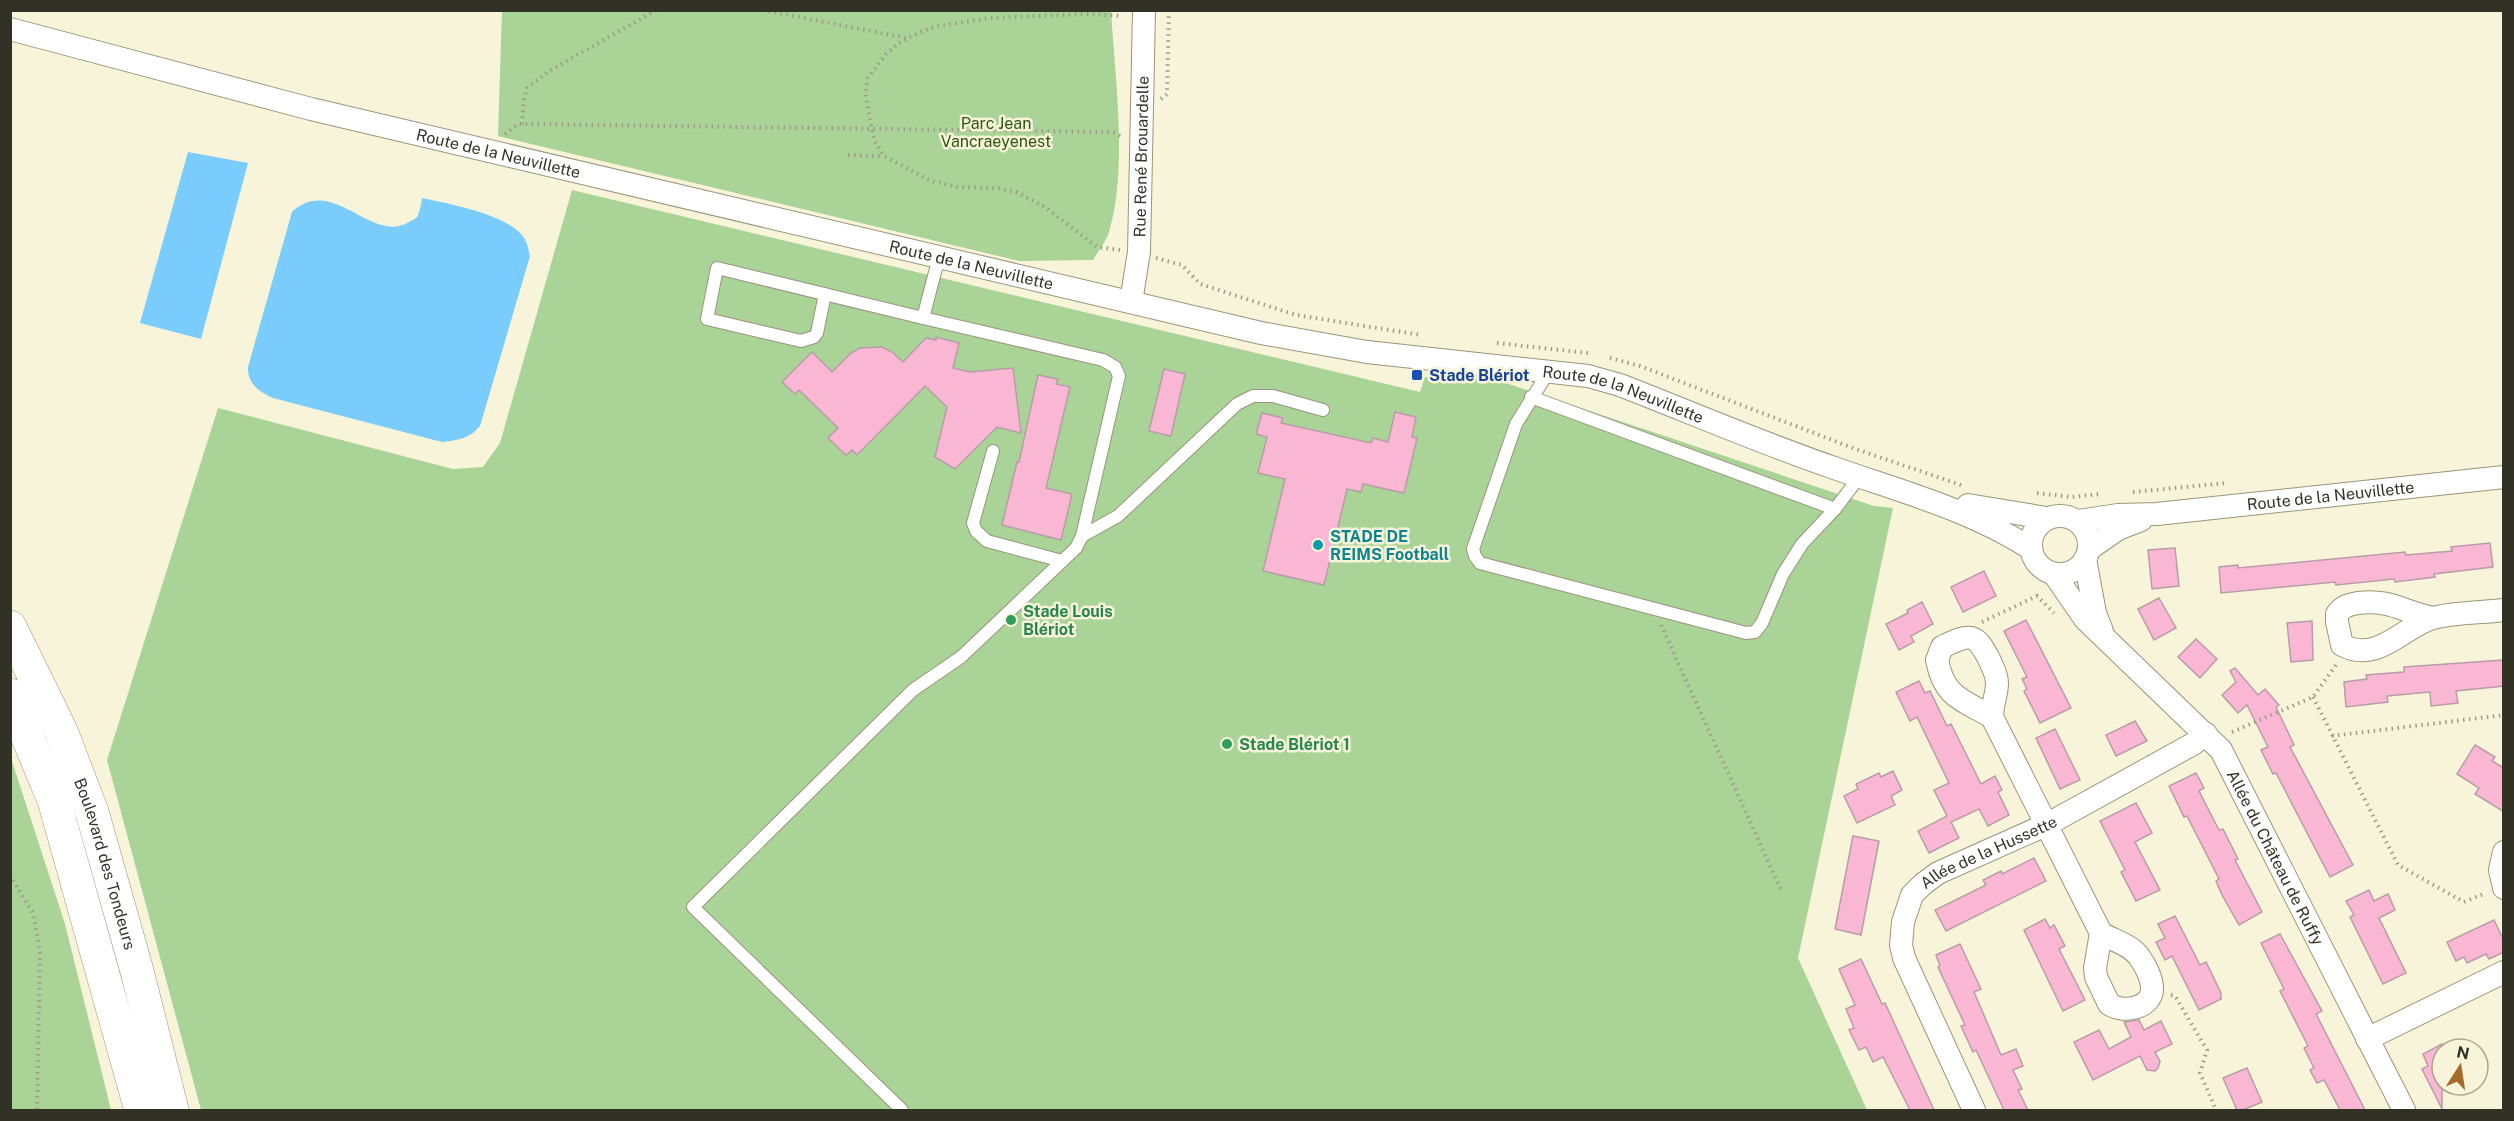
<svg xmlns="http://www.w3.org/2000/svg" width="2514" height="1121" font-family="'Public Sans',sans-serif">
  <style>
    .green { fill: #a9d397 }
    .water { fill: #79ccfc }
    .building { fill: #f9b7d4; stroke: #b89da8; stroke-width: 1.5 }
    .lines { fill: none; stroke-linecap: round; stroke-linejoin: round }
    .lane-casing { stroke: #99957d; stroke-width: 14 }
    .street-casing { stroke: #99957d; stroke-width: 24 }
    .highway-casing { stroke: #99957d; stroke-width: 34 }
    .path { stroke: #9e9c88; stroke-width: 4; stroke-dasharray: 1.5 4.5; stroke-linecap: butt }
    .lane { stroke: #fff; stroke-width: 12 }
    .street { stroke: #fff; stroke-width: 22 }
    .highway { stroke: #fff; stroke-width: 33 }
    .transit-dot { fill: #1a4fb4; stroke: #f8f4d9; stroke-width: 2 }
    .culture-dot { fill: #0f9aa8; stroke: #f8f4d9; stroke-width: 2 }
    .leisure-dot { fill: #2e9e5b; stroke: #f8f4d9; stroke-width: 2 }
    .labels { text-anchor: middle; dominant-baseline: central; stroke-width: 5; stroke-linejoin: round; paint-order: stroke }
    .park-label { font-size: 16px; fill: #2c5713; stroke: #f8f4d9 }
    .street-label { font-size: 16px; fill: #323126; stroke: #f8f4d9 }
    .transit-label { font-size: 16px; font-weight: bold; fill: #164399; stroke: #f8f4d9; text-anchor: start }
    .culture-label { font-size: 16px; font-weight: bold; fill: #0d838f; stroke: #f8f4d9; text-anchor: start }
    .leisure-label { font-size: 16px; font-weight: bold; fill: #27864d; stroke: #f8f4d9; text-anchor: start }
  </style>
  <rect width="100%" height="100%" fill="#f8f4d9"/>
  <g class="green">
    <path d="M502,11h609c4,67 17,157 -2,221 -3,10 -11,19 -16,28l-74,1 -521,-125z"/>
    <path d="M572,190l848,202 5,-15 69,2 380,127 19,2 -95,450 69,152h-1666l-94,-350 111,-352 235,61 30,-2 17,-24z"/>
    <path d="M10,755l55,169 46,186h-100z"/>
  </g>
  <g class="water">
    <path d="M188,152l60,11 -47,176 -61,-16z"/>
    <path d="M422,198c28,6 79,15 99,36 6,6 7,14 9,22l-50,170c-11,13 -22,14 -38,16l-169,-44c-13,-6 -26,-14 -25,-31l44,-155c41,-38 79,33 117,10 2,-1 6,-3 8,-5 3,-5 4,-13 5,-19z"/>
  </g>
  <g class="building">
    <path d="M936,337l23,6 -6,25 17,4 43,-4 8,65 -24,-6 -42,42 -20,-12 12,-50 -22,-21 -68,69 -5,-5 -6,5 -18,-17 10,-10 -39,-38 -4,4 -13,-12 30,-30 20,20 19,-19 9,-5 22,-1 10,5 11,10 23,-24 10,2z"/>
    <path d="M1164,369l21,5 -14,62 -22,-5z"/>
    <path d="M1038,375l20,4 -2,5 14,3 -24,101 26,6 -11,46 -59,-15 15,-63h2z"/>
    <path d="M1395,412l21,5 -4,20 5,1 -13,55 -41,-9 -2,8 -14,-3 -23,96 -61,-14 22,-92 -27,-6 9,-36 -11,-3 6,-21 21,5 -2,5 90,20 2,-5 15,4z"/>
    <path d="M2490,543l3,24 -59,7 1,3 -40,5 -1,-3 -58,6 -1,-3 -114,11 -2,-26 19,-2v3l167,-16 1,3 46,-4 -1,-4z"/>
    <path d="M2175,548l4,38 -27,3 -4,-39z"/>
    <path d="M1984,571l12,25 -33,16 -12,-25z"/>
    <path d="M2159,598l17,30 -22,12 -16,-31z"/>
    <path d="M1922,602l11,22 -22,12 3,6 -15,8 -13,-26 22,-11 -1,-3z"/>
    <path d="M2026,620l45,88 -31,15 -16,-32 3,-2 -5,-10 5,-2 -23,-46z"/>
    <path d="M2312,621l1,39 -22,2 -4,-39z"/>
    <path d="M2196,639l21,20 -17,19 -22,-21z"/>
    <path d="M2503,660l1,26 -48,5 2,12 -27,3 -1,-14 -43,4 1,6 -42,5 -2,-25 23,-3 -1,-4 38,-3v-5z"/>
    <path d="M2235,668l23,27 7,-6 14,16 -3,2 18,38 -4,2 63,118 -23,12 -54,-104 -3,1 -12,-24 7,-3 -21,-42 -9,8 -16,-18 14,-13 -6,-11z"/>
    <path d="M1919,681l6,12 5,-2 17,35 4,-2 30,60 14,-8 7,14 -4,2 11,23 -21,11 -9,-17 -28,13 8,16 -30,15 -11,-22 29,-15 -13,-26 15,-7 -32,-66 -7,4 -14,-29z"/>
    <path d="M2135,721l12,20 -31,15 -10,-21z"/>
    <path d="M2055,729l25,51 -20,9 -24,-51z"/>
    <path d="M2475,745l20,12 -3,4 12,7v44l-29,-18 4,-6 -22,-14z"/>
    <path d="M1893,771l9,19 -11,6 4,9 -38,18 -13,-27 14,-7 -2,-5 23,-11 2,4z"/>
    <path d="M2196,773l8,15 -5,3 20,39 4,-1 15,30 -3,1 27,52 -23,13 -17,-30 -6,-14 3,-2 -32,-63 -3,1 -15,-31z"/>
    <path d="M2136,803l16,30 -17,9 25,48 -24,11 -15,-29 4,-2 -25,-49z"/>
    <path d="M1853,836l26,5 -18,94 -26,-6z"/>
    <path d="M2034,858l12,23 -100,50 -11,-21 51,-25 -3,-5 18,-9 1,3z"/>
    <path d="M2369,890l5,11 14,-7 7,16 -16,8 27,55 -23,11 -33,-67 4,-2 -8,-14z"/>
    <path d="M2175,916l25,49 6,-3 15,31v6l-22,11 -27,-54 -7,4 -9,-18 9,-4 -7,-14z"/>
    <path d="M2045,919l5,9 4,-3 11,21 -6,3 26,51 -22,11 -39,-81z"/>
    <path d="M2494,920l10,21v11l-15,7 -3,-5 -19,9 -3,-6 -8,4 -9,-19z"/>
    <path d="M2280,934l42,77 -6,3 49,96h-25l-16,-30 -7,3 -7,-13 4,-2 -10,-20 4,-2 -28,-55 4,-2 -23,-46z"/>
    <path d="M1960,944l21,45 -7,3 27,63 15,-6 7,17 -10,4 9,19 -4,1 10,20h-24l-28,-60 -3,2 -12,-26 4,-1 -27,-58 2,-1 -4,-11z"/>
    <path d="M1861,959l21,45 3,-1 49,107h-24l-27,-53 -10,5 -7,-15 -7,3 -10,-20 5,-2 -8,-19 9,-4 -16,-36z"/>
    <path d="M2139,1020l5,10 17,-9 11,23 -17,8 5,9 -2,7 -3,3 -8,-1 -7,-14 -47,24 -19,-38 25,-12 10,19 22,-12 -7,-15z"/>
    <path d="M2442,1044v65l-20,-40 6,-3 -5,-12z"/>
    <path d="M2247,1068l15,34 -19,8h-6l-14,-32z"/>
  </g>
  <g class="lines">
    <g class="lane-casing">
      <g id="lane">
        <path d="M825,294l-8,39 -3,4 -13,4 -94,-22 10,-51 206,50 16,-61"/>
        <path d="M1549,371l-33,53 -43,125 2,7 5,7 266,70 9,-1 7,-9 21,-49 19,-30 33,-35 25,-33"/>
        <path d="M1531,397l304,112"/>
        <path d="M993,451l-20,72 3,8 11,10 75,20"/>
        <path d="M1082,536l36,-20 119,-112 16,-8h20l50,14"/>
        <path d="M902,1110l-209,-203 220,-217 48,-33 115,-109 6,-12 37,-160 -4,-9 -12,-7 -180,-42"/>
      </g>
    </g>
    <g class="street-casing">
      <g id="street">
        <path id="s1" d="M10,29l301,80 950,224 106,19 221,24 32,9c72,28 144,59 217,84 66,23 133,41 193,79"/>
        <path id="s2" d="M1131,302l8,-50 5,-242"/>
        <path d="M1968,505l78,13"/>
        <circle cx="2060" cy="545" r="29"/>
        <path id="s3" d="M2078,521l40,-6 39,-1 347,-37"/>
        <path d="M2089,549l29,-20 23,-9"/>
        <path d="M2085,559l10,54 7,18"/>
        <path id="s4" d="M2054,574l31,45 136,131 183,360"/>
        <path d="M2433,618c-30,-6 -42,-19 -75,-15 -10,2 -15,3 -21,11v8l5,23c36,19 60,-18 91,-27 22,-6 48,-5 71,-8"/>
        <path d="M1992,717c-29,-17 -48,-19 -55,-57l5,-13c28,-13 33,-16 48,14 3,7 7,14 7,22 0,11 -5,22 -5,34l109,216c13,8 31,12 39,25 5,7 12,20 12,30 1,20 -29,26 -43,16l-13,-27 -1,-9 6,-35"/>
        <path d="M2504,852l-4,18 4,18"/>
        <path d="M2367,1039l137,-67"/>
        <path id="s5" d="M1974,1110l-70,-152 -3,-13 2,-23 9,-27 11,-11 15,-11 110,-49 145,-80 13,-10"/>
      </g>
    </g>
    <g class="highway-casing">
      <g id="highway">
        <path id="s6" d="M10,627l51,104 31,81 45,159 35,139"/>
        <path d="M10,695l44,105 87,310"/>
      </g>
    </g>
    <g class="path">
      <path d="M763,10l144,28"/>
      <path d="M1161,99l6,-5 2,-84"/>
      <path d="M522,124l2,-25 3,-11 24,-18 105,-60"/>
      <path d="M505,134l13,-10h4l591,8 9,5"/>
      <path d="M848,155l36,1"/>
      <path d="M1120,250l-23,-3 -52,-40 -29,-15 -19,-4 -39,-1 -27,-6 -47,-25 -10,-16 -9,-48 3,-14 18,-24 13,-11 21,-11 17,-6 53,-8 97,-4 35,2"/>
      <path d="M1156,258l26,7 18,19 96,31 125,20"/>
      <path d="M1497,343l91,10"/>
      <path d="M1610,358l30,8 213,82 108,37"/>
      <path d="M2133,492l94,-9"/>
      <path d="M2037,493l34,4 30,-3"/>
      <path d="M1982,622l55,-26 17,17"/>
      <path d="M1661,625l121,267"/>
      <path d="M2313,697l85,168 66,37 22,-9"/>
      <path d="M2232,732l81,-35 23,-32"/>
      <path d="M2332,736l172,-21"/>
      <path d="M10,875l23,38 7,38 -3,159"/>
      <path d="M2171,995l4,1 32,54 -7,23 16,37"/>
    </g>
    <use href="#lane" class="lane"/>
    <use href="#street" class="street"/>
    <use href="#highway" class="highway"/>
  </g>
  <rect class="transit-dot" x="1411" y="369" width="12" height="12" rx="3"/>
  <circle class="culture-dot" cx="1318" cy="545" r="6"/>
  <g class="leisure-dot">
    <circle cx="1011" cy="620" r="6"/>
    <circle cx="1227" cy="744" r="6"/>
  </g>
  <g class="labels">
    <g class="park-label">
      <text x="996" y="123">Parc Jean<tspan x="996" dy="18">Vancraeyenest</tspan></text>
    </g>
    <g class="street-label">
      <text stroke="none"><textPath href="#s1" startOffset="504">Route de la Neuvillette</textPath></text>
      <text stroke="none"><textPath href="#s2" startOffset="146">Rue René Brouardelle</textPath></text>
      <text stroke="none"><textPath href="#s1" startOffset="990">Route de la Neuvillette</textPath></text>
      <text stroke="none"><textPath href="#s1" startOffset="1656">Route de la Neuvillette</textPath></text>
      <text stroke="none"><textPath href="#s3" startOffset="254">Route de la Neuvillette</textPath></text>
      <text stroke="none"><textPath href="#s5" startOffset="321">Allée de la Hussette</textPath></text>
      <text stroke="none"><textPath href="#s4" startOffset="364">Allée du Château de Ruffy</textPath></text>
      <text stroke="none"><textPath href="#s6" startOffset="256">Boulevard des Tondeurs</textPath></text>
    </g>
    <g class="transit-label">
      <text x="1429" y="375">Stade Blériot</text>
    </g>
    <g class="culture-label">
      <text x="1330" y="536">STADE DE<tspan x="1330" dy="18">REIMS Football</tspan></text>
    </g>
    <g class="leisure-label">
      <text x="1023" y="611">Stade Louis<tspan x="1023" dy="18">Blériot</tspan></text>
      <text x="1239" y="744">Stade Blériot 1</text>
    </g>
  </g>
  <rect width="2514" height="1121" fill="none" stroke="#323126" stroke-width="24"/>
  <g transform="translate(2460 1067) rotate(12)"><circle r="28" fill="#f8f4d9" stroke="#a9a691" stroke-width="1.5"/>
  <path d="M0-4.5L10 22L0 15L-10 22Z" fill="#a46a2a"/>
  <text y="-9" font-size="16" font-weight="bold" text-anchor="middle" fill="#323126">N</text>
  </g>
</svg>
